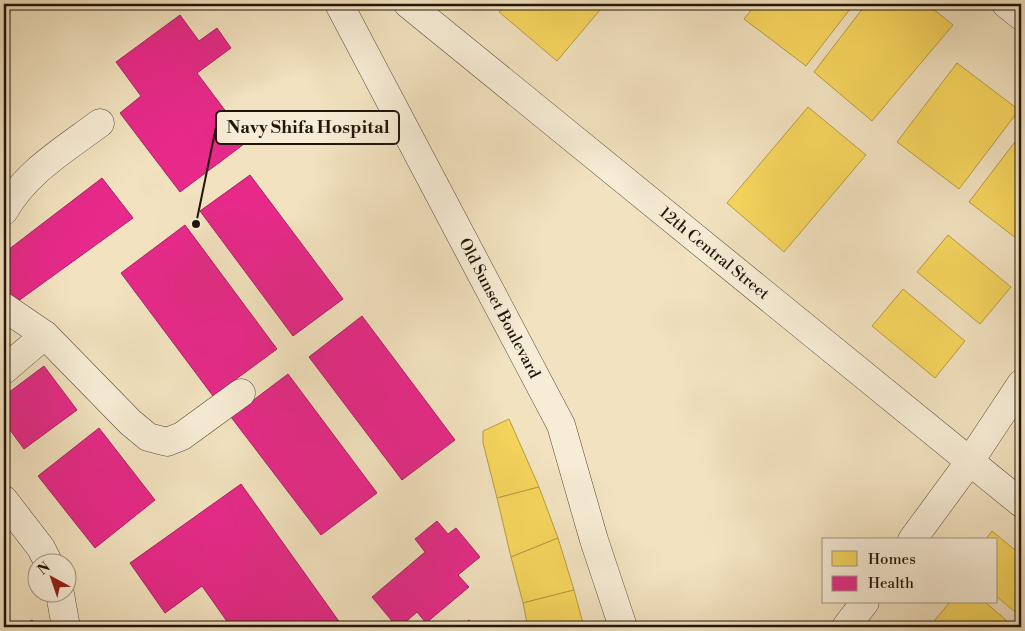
<svg xmlns="http://www.w3.org/2000/svg" width="1025" height="631" font-family="'Libre Bodoni',serif">
  <style>
    .homes { fill: #f6d55c; stroke: #b69c44 }
    .health { fill: #e7298a; stroke: #ab2364 }
    .lines { fill: none; stroke-linecap: round; stroke-linejoin: round }
    .minor-casing { stroke: #544938; stroke-width: 29 }
    .minor { stroke: #f7ecd5; stroke-width: 28 }
    .labels { text-anchor: middle; dominant-baseline: central; stroke-width: 5; stroke-linejoin: round; paint-order: stroke }
    .street-label { font-size: 16px; fill: #20160b; stroke: #f7ecd5 }
    .leader { fill: none; stroke: #20160b; stroke-width: 2 }
    .callout-dot { fill: #20160b; stroke: #f7ecd5; stroke-width: 2 }
    .callout { fill: #f7ecd5; stroke: #20160b; stroke-width: 2 }
    .callout-label { font-size: 18px; text-anchor: middle; font-weight: bold; fill: #20160b }
  </style>
  <rect width="100%" height="100%" fill="#f2e2bf"/>
  <filter id="stains"><feTurbulence type="fractalNoise" baseFrequency=".004" numOctaves="4"/><feColorMatrix values="0 0 0 0 .2 0 0 0 0 .09 0 0 0 0 .02 0 0 0 .5 -.17"/></filter>
  <radialGradient id="worn" r=".72"><stop offset=".6" stop-color="#630" stop-opacity="0"/><stop offset="1" stop-color="#630" stop-opacity=".3"/></radialGradient>
  <g class="homes">
    <path d="M506,4h99l-48,57 -58,-49z"/>
    <path d="M756,4h98l-48,62 -62,-47z"/>
    <path d="M866,4h61l26,21 -81,96 -58,-49z"/>
    <path d="M957,63l62,47 -60,79 -62,-47z"/>
    <path d="M808,107l58,48 -82,97 -57,-49z"/>
    <path d="M1021,134v108l-52,-40z"/>
    <path d="M948,235l63,52 -31,37 -63,-52z"/>
    <path d="M903,289l62,52 -30,37 -63,-52z"/>
    <path d="M509,419l30,68 -42,11 -14,-55v-12z"/>
    <path d="M539,487l19,51 -47,19 -14,-59z"/>
    <path d="M992,531l29,24v62l-25,-21v-56h-11z"/>
    <path d="M558,538l16,52 -51,13 -12,-46z"/>
    <path d="M574,590l10,37h-56l-5,-24z"/>
    <path d="M950,602h35l29,25h-85z"/>
  </g>
  <g class="health">
    <path d="M180,15l19,26 18,-13 14,20 -34,25 51,68 -68,51 -60,-79 21,-17 -25,-34z"/>
    <path d="M250,175l93,124 -50,37 -93,-125z"/>
    <path d="M102,178l31,40 -119,86 -10,-13v-38z"/>
    <path d="M185,225l92,124 -64,47 -92,-123z"/>
    <path d="M362,316l93,124 -53,40 -93,-123z"/>
    <path d="M44,366l33,44 -53,39 -20,-27v-26z"/>
    <path d="M288,374l89,119 -56,42 -90,-118z"/>
    <path d="M99,428l56,72 -60,48 -57,-72z"/>
    <path d="M241,484l102,143h-112l-29,-41 -37,27 -35,-50z"/>
    <path d="M437,521l11,13 8,-6 24,29 -22,18 11,12 -43,36 -9,-11 -17,15h-3l-25,-30 53,-45 -10,-13z"/>
    <path d="M32,620l5,7h-15z"/>
    <path d="M469,620l5,7h-15z"/>
  </g>
  <g class="lines">
    <g class="minor-casing">
      <g id="minor">
        <path id="s1" d="M339,4l222,421 33,115 29,87"/>
        <path id="s2" d="M408,4l613,499"/>
        <path d="M1006,4l15,12"/>
        <path d="M4,211c22,-39 60,-61 96,-88"/>
        <path d="M4,307l41,28 85,87 18,15 19,5 15,-6 59,-43"/>
        <path d="M4,370l41,-35"/>
        <path d="M4,500l37,48 8,16"/>
        <path d="M912,540l58,-79 51,-77"/>
        <path d="M60,594l6,33"/>
        <path d="M846,627l19,-25"/>
      </g>
    </g>
    <use href="#minor" class="minor"/>
  </g>
  <g class="labels">
    <g class="street-label">
      <text stroke="none"><textPath href="#s2" startOffset="395">12th Central Street</textPath></text>
      <text stroke="none"><textPath href="#s1" startOffset="344">Old Sunset Boulevard</textPath></text>
    </g>
  </g>
  <path class="leader" d="M196 224L216 127"/>
  <circle class="callout-dot" cx="196" cy="224" r="5"/>
  <rect class="callout" x="216" y="111" width="183" height="33" rx="5"/>
  <g class="callout-label">
    <text x="308" y="133">Navy Shifa Hospital</text>
  </g>
  <rect width="1025" height="631" fill="none" stroke="#f2e2bf" stroke-width="20"/>
  <rect x="5" y="5" width="1015" height="621" fill="none" stroke="#20160b" stroke-width="2.5"/>
  <rect x="10" y="10" width="1005" height="611" fill="none" stroke="#20160b"/>
  <rect x="822" y="538" width="175" height="65" fill="#f7ecd5" stroke="#a19684"/>
  <rect x="832" y="551" width="25" height="15" fill="#f6d55c" stroke="#a19684"/>
  <text x="868" y="564" font-size="15" fill="#20160b">Homes</text>
  <rect x="832" y="576" width="25" height="15" fill="#e7298a" stroke="#a19684"/>
  <text x="868" y="588" font-size="15" fill="#20160b">Health</text>
  <g transform="translate(52 578) rotate(320)"><circle r="24" fill="#f7ecd5" stroke="#a19684"/>
  <path d="M0-4L9 19L0 12L-9 19Z" fill="#8f2418"/>
  <text y="-8" font-size="14" font-weight="bold" text-anchor="middle" fill="#20160b">N</text>
  </g>
  <rect width="100%" height="100%" filter="url(#stains)"/>
  <rect width="100%" height="100%" fill="url(#worn)"/>
</svg>
